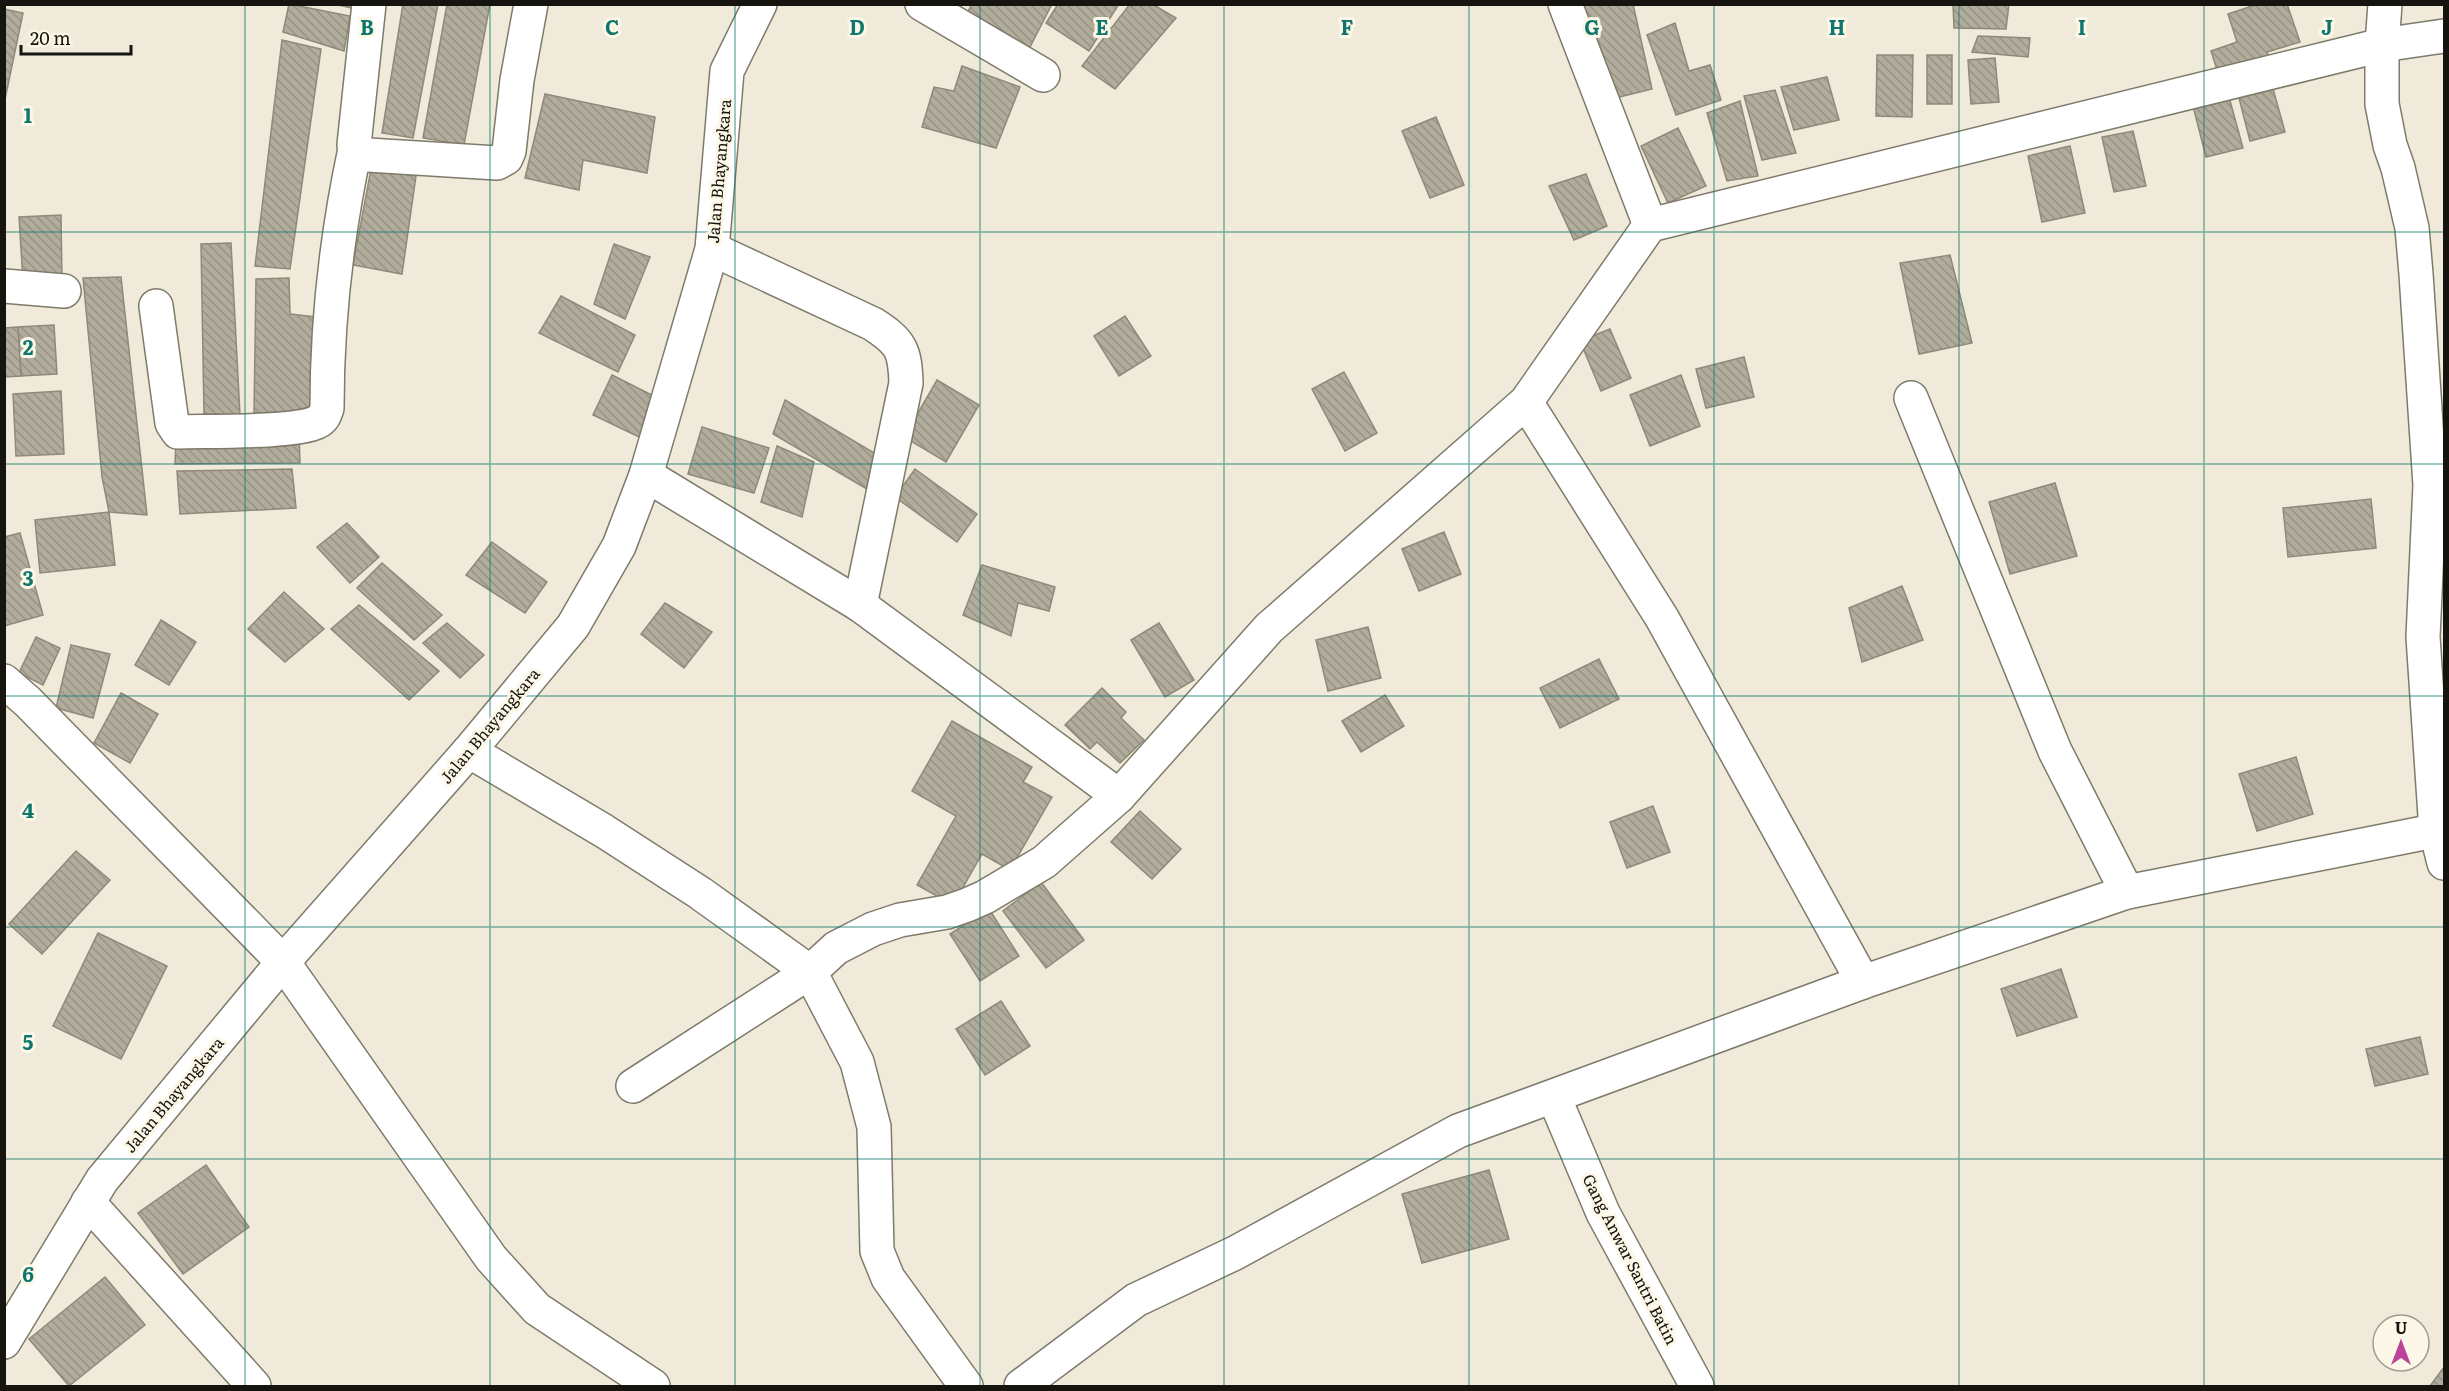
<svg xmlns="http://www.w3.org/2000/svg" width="2449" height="1391" font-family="Literata,serif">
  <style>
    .building { fill: url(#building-back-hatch); stroke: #8e8979; stroke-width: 1.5 }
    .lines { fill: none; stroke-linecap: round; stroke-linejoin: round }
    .street-casing { stroke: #7f7b6b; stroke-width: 36 }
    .secondary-casing { stroke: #7f7b6b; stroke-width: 36 }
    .street { stroke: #fff; stroke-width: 33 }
    .secondary { stroke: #fff; stroke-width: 33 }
    .grid { fill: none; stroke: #0f766e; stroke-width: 1.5; stroke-opacity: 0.55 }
    .labels { text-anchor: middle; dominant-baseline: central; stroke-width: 6; stroke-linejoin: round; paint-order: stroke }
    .street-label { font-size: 16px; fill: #15140e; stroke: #fcf7e6 }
    .grid-label { font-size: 20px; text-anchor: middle; font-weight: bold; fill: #0f766e; stroke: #fcf7e6; stroke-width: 6; stroke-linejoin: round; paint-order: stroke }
  </style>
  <defs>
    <pattern id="building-back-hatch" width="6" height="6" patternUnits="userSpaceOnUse" patternTransform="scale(1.5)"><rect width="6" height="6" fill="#b1ac9c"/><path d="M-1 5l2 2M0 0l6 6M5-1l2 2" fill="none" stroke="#979385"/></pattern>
  </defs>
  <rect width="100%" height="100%" fill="#efead9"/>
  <g class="building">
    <path d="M289,4l61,12 -6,35 -61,-19z"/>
    <path d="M334,4h22v5z"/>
    <path d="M403,4h35l-25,134 -31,-5z"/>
    <path d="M447,4h43l-26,141 -41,-7z"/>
    <path d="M972,4h80l-24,47 -64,-32z"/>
    <path d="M1058,4h61l-30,47 -43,-28z"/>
    <path d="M1130,4h22l24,14 -61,71 -33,-23z"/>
    <path d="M1585,4h48l19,85 -45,11 -27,-94z"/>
    <path d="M1953,4h56l-3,25 -52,-1z"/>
    <path d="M2258,4h29l13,38 -33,10 3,8 -51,16 -8,-25 26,-9 -9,-28z"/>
    <path d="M4,9l19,4 -19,91z"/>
    <path d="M1675,23l14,48 21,-6 11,35 -45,15 -29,-80z"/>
    <path d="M1978,36l52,2 -2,19 -56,-5z"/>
    <path d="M282,40l39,9 -31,220 -35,-3z"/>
    <path d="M1877,55h36l-1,62 -36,-1z"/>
    <rect x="1927" y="55" width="25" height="49"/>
    <path d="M1995,58l4,44 -28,2 -3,-44z"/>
    <path d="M962,66l58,21 -24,61 -74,-21 12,-40 20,4z"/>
    <path d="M1827,77l12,43 -45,10 -13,-43z"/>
    <path d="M2272,85l13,47 -35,9 -12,-47z"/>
    <path d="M1775,90l21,63 -34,7 -18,-64z"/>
    <path d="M545,94l110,23 -8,56 -64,-13 -4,30 -54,-12z"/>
    <path d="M2229,97l14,51 -37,9 -13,-51z"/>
    <path d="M1740,101l18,75 -31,5 -20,-68z"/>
    <path d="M1436,117l28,68 -34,13 -28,-67z"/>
    <path d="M1678,128l28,58 -38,17 -27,-57z"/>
    <path d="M2133,131l13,55 -32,6 -12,-55z"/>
    <path d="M2070,146l15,67 -43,9 -14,-66z"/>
    <path d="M371,169l45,7 -14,98 -49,-9z"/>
    <path d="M1586,174l21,52 -33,14 -25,-54z"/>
    <path d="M61,215l1,68 -39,-2 -4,-64z"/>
    <path d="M231,243l9,172 -36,-1 -3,-170z"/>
    <path d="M614,244l36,13 -25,62 -31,-15z"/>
    <path d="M1950,255l22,88 -53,11 -19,-91z"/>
    <path d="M121,277l26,238 -38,-3 -7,-35 -19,-199z"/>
    <path d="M289,278l1,36 26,3 3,96h-65l2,-134z"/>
    <path d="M561,296l74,39 -17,37 -79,-39z"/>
    <path d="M1125,316l26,40 -32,20 -25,-40z"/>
    <path d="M54,325l3,49 -36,2 -3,-49z"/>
    <path d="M18,327l3,49 -17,1v-49z"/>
    <path d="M1610,329l21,49 -30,13 -21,-50z"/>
    <path d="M1744,357l10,40 -48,11 -10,-39z"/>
    <path d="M1344,372l33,61 -32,18 -33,-62z"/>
    <path d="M612,375l44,22 -17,40 -46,-22z"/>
    <path d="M1681,375l19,51 -50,20 -20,-51z"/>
    <path d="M937,380l42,25 -33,57 -42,-25z"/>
    <path d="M61,391l3,63 -48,2 -3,-62z"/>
    <path d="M785,400l91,54 -9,35 -94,-55z"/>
    <path d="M702,427l67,21 -15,45 -66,-19z"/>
    <path d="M299,434l1,29 -125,1 1,-24z"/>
    <path d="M777,446l37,16 -12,55 -41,-15z"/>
    <path d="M292,469l4,39 -116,6 -3,-43z"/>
    <path d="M915,469l62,45 -20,28 -62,-45z"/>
    <path d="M2055,483l22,73 -67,18 -21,-72z"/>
    <path d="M2371,499l5,49 -88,9 -5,-49z"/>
    <path d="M109,512l6,53 -75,8 -5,-53z"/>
    <path d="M347,523l32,34 -29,26 -33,-36z"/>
    <path d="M1444,532l17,42 -42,17 -17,-42z"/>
    <path d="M20,533l23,82 -39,11v-89z"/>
    <path d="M492,542l55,40 -22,31 -59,-38z"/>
    <path d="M382,563l60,52 -28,25 -57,-52z"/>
    <path d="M982,565l73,22 -6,24 -31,-8 -7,33 -48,-21z"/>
    <path d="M1902,586l21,54 -61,22 -13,-54z"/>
    <path d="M284,592l40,37 -39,33 -37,-33z"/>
    <path d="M665,603l47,29 -28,36 -43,-34z"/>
    <path d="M359,605l80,66 -30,29 -78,-71z"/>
    <path d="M161,620l35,22 -27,43 -34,-20z"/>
    <path d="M447,623l37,32 -24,23 -37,-35z"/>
    <path d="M1159,623l35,57 -29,17 -34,-57z"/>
    <path d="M1368,627l13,51 -53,13 -12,-51z"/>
    <path d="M36,637l24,11 -17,37 -24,-12z"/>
    <path d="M71,645l39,9 -17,64 -37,-10z"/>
    <path d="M1599,659l20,40 -59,29 -20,-40z"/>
    <path d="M1102,688l24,24 -5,6 23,22 -24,23 -23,-21 -7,7 -25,-24z"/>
    <path d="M121,693l37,21 -28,49 -36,-20z"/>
    <path d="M1385,695l19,31 -43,26 -19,-31z"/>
    <path d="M952,721l80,46 -9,15 29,15 -42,73 -28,-16 -29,51 -36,-20 39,-69 -44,-25z"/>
    <path d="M2296,757l17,57 -56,17 -18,-57z"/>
    <path d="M1653,806l17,46 -43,16 -17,-46z"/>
    <path d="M1140,811l41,38 -29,30 -41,-37z"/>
    <path d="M76,851l34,29 -68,74 -33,-30z"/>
    <path d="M1041,882l43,58 -38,28 -43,-57z"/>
    <path d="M989,909l30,47 -39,25 -30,-47z"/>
    <path d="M98,933l69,33 -46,93 -68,-33z"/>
    <path d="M2061,969l16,48 -60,19 -16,-47z"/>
    <path d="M1001,1001l29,45 -45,29 -29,-46z"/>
    <path d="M2420,1037l8,37 -53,12 -9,-37z"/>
    <path d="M206,1165l43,62 -66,47 -45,-61z"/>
    <path d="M1489,1170l20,69 -87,24 -20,-69z"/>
    <path d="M105,1277l40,48 -76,61 -40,-47z"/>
    <path d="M2444,1367v19h-14z"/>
  </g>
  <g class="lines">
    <g class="street-casing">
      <g id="street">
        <path d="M369,4l-15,141 2,5 12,5 129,8 9,-5 3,-7 8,-71 14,-76"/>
        <path d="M922,4l121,71"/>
        <path d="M1565,4l85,221"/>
        <path d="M2385,4l-3,41v59l8,41 8,23 14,60 4,46 14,211 -7,152 13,194 8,32"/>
        <path d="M712,249l161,75c28,18 32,26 33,59l-46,222"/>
        <path d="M4,286l60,5"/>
        <path d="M156,306l16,117 6,9c29,-1 118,1 139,-10 7,-3 8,-8 10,-14 0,-87 10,-175 28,-259"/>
        <path d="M1911,398l144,353 72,141"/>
        <path d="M1526,402l136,216 201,364"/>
        <path d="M646,475l214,130 259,191"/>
        <path d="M4,681l24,21 255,260 208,296 46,51 116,77"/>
        <path d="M469,751l135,80 96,62 110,79 47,90 17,65 3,124 11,27 78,108"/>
        <path d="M633,1086l177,-114 26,-24 37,-19 27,-9 47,-8 20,-7 18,-8 59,-35 75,-66 150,-168 257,-226 124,-177 732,-180 62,-9"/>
        <path d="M1554,1097l49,116 94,173"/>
        <path d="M88,1202l166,184"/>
        <path d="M1021,1386l115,-86 99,-47 223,-122 405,-149 264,-90 317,-63"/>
      </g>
    </g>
    <g class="secondary-casing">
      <path id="secondary" d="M4,1342l98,-162 181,-218 186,-211 104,-125 46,-80 27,-71 66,-226 15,-178 33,-67"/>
    </g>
    <use href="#street" class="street"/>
    <use href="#secondary" class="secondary"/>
  </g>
  <path class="grid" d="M245,4v1382M490,4v1382M735,4v1382M980,4v1382M1224,4v1382M1469,4v1382M1714,4v1382M1959,4v1382M2204,4v1382M4,232h2440M4,464h2440M4,696h2440M4,927h2440M4,1159h2440"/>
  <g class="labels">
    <g class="street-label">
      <text transform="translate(718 171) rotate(-85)">Jalan Bhayangkara</text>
      <text transform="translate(489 725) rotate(-50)">Jalan Bhayangkara</text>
      <text transform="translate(173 1094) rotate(-50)">Jalan Bhayangkara</text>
      <text transform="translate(1631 1259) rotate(63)">Gang Anwar Santri Batin</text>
    </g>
  </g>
  <g class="grid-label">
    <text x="367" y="35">B</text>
    <text x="612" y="35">C</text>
    <text x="857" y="35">D</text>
    <text x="1102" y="35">E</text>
    <text x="1347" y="35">F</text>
    <text x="1592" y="35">G</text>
    <text x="1837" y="35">H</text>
    <text x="2082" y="35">I</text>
    <text x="2327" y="35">J</text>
    <text x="28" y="123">1</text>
    <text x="28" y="355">2</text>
    <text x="28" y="586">3</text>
    <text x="28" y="818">4</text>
    <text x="28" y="1050">5</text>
    <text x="28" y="1282">6</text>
  </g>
  <rect width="2449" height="1391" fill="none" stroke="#15140e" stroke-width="12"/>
  <g transform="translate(2401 1343)"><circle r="28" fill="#fcf7e6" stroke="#a09c90" stroke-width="1.5"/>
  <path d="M0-4.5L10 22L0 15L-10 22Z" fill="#bb4399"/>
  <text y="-9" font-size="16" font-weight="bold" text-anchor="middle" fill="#15140e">U</text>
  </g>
  <path d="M21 45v9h110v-9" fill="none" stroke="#15140e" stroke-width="3"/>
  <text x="30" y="45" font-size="18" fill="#15140e" stroke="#fcf7e6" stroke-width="4.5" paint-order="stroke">20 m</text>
</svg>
